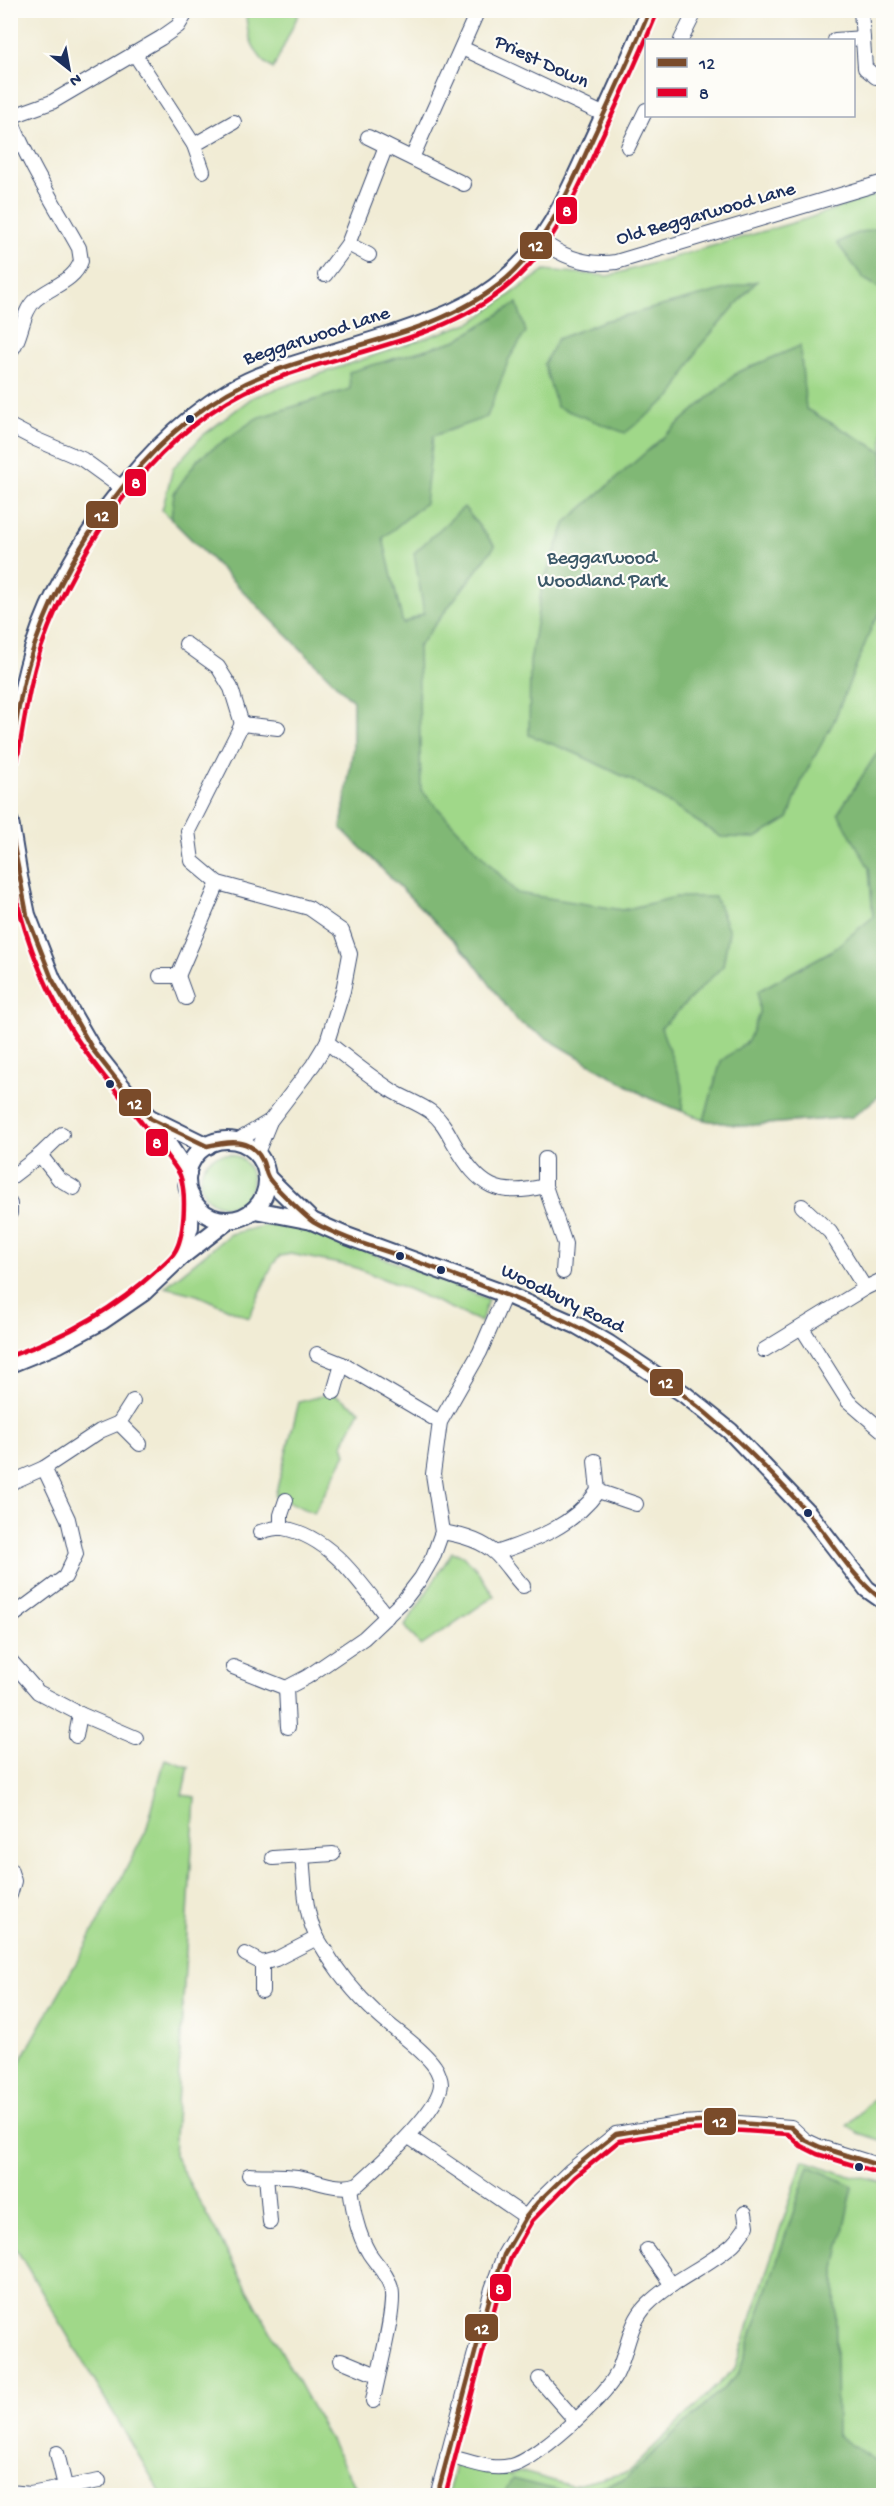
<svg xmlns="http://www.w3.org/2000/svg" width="894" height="2506" font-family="'Gochi Hand',sans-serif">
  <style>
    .green { fill: #a0d889; stroke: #5e8474; stroke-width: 1.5 }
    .forest { fill: #80b875; stroke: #4e746a; stroke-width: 1.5 }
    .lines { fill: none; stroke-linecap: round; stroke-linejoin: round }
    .minor-casing { stroke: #3b4b70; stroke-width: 16 }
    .tertiary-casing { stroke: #3b4b70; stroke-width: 20 }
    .minor { stroke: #fff; stroke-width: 14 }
    .tertiary { stroke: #fff; stroke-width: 16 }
    .bus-1-casing { stroke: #fdfcf7; stroke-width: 9 }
    .bus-2-casing { stroke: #fdfcf7; stroke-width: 9 }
    .bus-1 { stroke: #7a4b2a; stroke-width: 4.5 }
    .bus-2 { stroke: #e4002b; stroke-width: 4.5 }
    .bus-dot { fill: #1b2f5e; stroke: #fdfcf7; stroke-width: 2 }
    .labels { text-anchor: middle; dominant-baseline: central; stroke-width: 4.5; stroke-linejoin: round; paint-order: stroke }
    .street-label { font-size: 20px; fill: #1b2f5e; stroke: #fdfcf7 }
    .park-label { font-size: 20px; fill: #3c5969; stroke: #fdfcf7 }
    .line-badge { stroke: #fdfcf7; stroke-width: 2 }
    .badge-label { font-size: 16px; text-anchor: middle; font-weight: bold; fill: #fff }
  </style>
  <rect width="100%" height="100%" fill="#fdfcf7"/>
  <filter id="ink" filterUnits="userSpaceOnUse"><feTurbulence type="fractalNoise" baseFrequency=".0167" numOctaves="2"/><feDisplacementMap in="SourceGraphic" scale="12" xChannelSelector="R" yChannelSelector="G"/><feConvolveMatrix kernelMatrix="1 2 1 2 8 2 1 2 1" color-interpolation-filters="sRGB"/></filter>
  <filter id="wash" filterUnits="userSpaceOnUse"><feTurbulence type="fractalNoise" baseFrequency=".008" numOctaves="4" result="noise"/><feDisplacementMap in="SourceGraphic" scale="24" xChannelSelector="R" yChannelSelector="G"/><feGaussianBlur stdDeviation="1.35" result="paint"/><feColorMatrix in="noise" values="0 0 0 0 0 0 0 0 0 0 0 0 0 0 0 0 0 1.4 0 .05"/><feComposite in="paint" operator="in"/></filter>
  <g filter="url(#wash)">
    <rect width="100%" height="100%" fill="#f1ecd5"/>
    <g class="green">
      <path d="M246,11h54l-27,58c-20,-14 -27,-34 -27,-58z"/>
      <path d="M883,192v901l-31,24 -110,9 -38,-6 -55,-22 -132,-77 -48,-65 -128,-128 12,-80v-47l-191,-191 11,-42 29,-32 51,-39 219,-75 73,-52 63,6 198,-57z"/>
      <circle cx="226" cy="1180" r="26"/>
      <path d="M271,1224l39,5 178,70 -7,23 -73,-33 -54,-22 -63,-13 -11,2 -7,8 -24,54 -52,-23 -32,-8 65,-53z"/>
      <path d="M332,1393l28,17 -17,34 3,10 -32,59 -39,-17 24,-94z"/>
      <path d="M452,1552c22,5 30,27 42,44l-73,50 -16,-20z"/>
      <path d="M165,1759l24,8 -7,28 13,2 -21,358 186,340h-198l-151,-255 -1,-160 75,-133 61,-116z"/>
      <path d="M883,2089v52l-24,-8 -12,-7z"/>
      <path d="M803,2160l38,13 42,9v313l-436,1 8,-31 55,10 9,-4 53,15 56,-14 107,-104z"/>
    </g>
    <g class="forest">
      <path d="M883,226h1l-1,64 -19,-11 -27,-36 15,-8z"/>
      <path d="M757,281l-57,65 -27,49 -48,38 -68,-26 -13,-43 13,-25 47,-18z"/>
      <path d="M517,303l9,29 -17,27 -22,58 -54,19 -8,67 -42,35 20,86 21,-11 -10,-60 50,-46 31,39 -77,101 3,143 96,103 106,17 53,-13h39l14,34 -6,35 -62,62 22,60 -1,23 -33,-13 -132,-77 -48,-65 -128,-128 12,-80v-47l-182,-182 3,-26 24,-34 59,-41 93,-29 -1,-17 108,-32z"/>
      <path d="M800,346l6,63 77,43v156l-10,16 -39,97 -32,59 -14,39 -32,19 -35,-1 -82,-53 -64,-31 -46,-18 1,-73 12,-76 24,-64 172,-150z"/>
      <path d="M883,744v349l-31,24 -110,9 -38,-6 17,-59 27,-20 11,-28 -1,-22 73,-40 42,-34 -4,-49 -31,-55z"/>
      <path d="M809,2166l44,20 -18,83 2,166 46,31v29h-380l9,-16 61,15 51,-14 114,-105z"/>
    </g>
  </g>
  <g filter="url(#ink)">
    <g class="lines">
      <g class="minor-casing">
        <g id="minor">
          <path d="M861,10l4,58 11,9 8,-1"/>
          <path d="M681,40l14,-28"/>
          <path d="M835,40l28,-2"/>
          <path d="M462,48l143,67"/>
          <path d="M134,53l60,92 9,26"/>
          <path d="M10,117c18,46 45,88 69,131l2,13c-7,21 -30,25 -46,39 -14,13 -12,37 -25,52"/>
          <path d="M10,117l42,-15 109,-64 17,-12 10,-16"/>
          <path d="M368,137l96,47"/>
          <path d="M194,145l40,-23"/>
          <path d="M628,147l18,-37"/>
          <path d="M412,158l66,-148"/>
          <path d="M542,241c22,17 46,25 74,21l268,-80"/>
          <path d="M348,244l21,11"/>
          <path d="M325,275l23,-31 38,-98"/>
          <path d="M10,426l25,13 47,20 40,29"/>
          <path d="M186,644l32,23 13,21 11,36 36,4"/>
          <path d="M242,724l-54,107 4,30 26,22 91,25 33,23 8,23 -7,37 -16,51 -14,23 -43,56 -13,32"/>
          <path d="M160,976h18l8,22"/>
          <path d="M178,976l40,-93"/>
          <path d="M327,1042c22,18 44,35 67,50 12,7 26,12 37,20 12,9 17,21 24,33 24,42 43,53 90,41"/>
          <path d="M237,1141l33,-20"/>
          <path d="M40,1155l19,24 15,9"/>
          <path d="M545,1159v27l20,58 -2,28"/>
          <path d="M10,1178l30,-23 22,-21"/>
          <path d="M10,1204v9"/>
          <path d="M802,1206l28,26 35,56"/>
          <path d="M802,1328l46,73 36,31"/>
          <path d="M764,1350l101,-62 19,-9"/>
          <path d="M317,1354l25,10 98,58"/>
          <path d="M334,1392l8,-28"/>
          <path d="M133,1401l-14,22 21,21"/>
          <path d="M595,1461l3,30 38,13"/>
          <path d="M10,1483l34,-15 56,-37 19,-8"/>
          <path d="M281,1528v-13l5,-15"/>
          <path d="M260,1532c7,-2 16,-5 23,-4 48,9 76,53 104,89"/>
          <path d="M442,1532c19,3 39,8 53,21 10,9 18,23 28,33"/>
          <path d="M496,1553c39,-13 77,-27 102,-62"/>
          <path d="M10,1618l55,-41 11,-23 -8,-35 -24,-51"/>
          <path d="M10,1660l28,32 42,22 56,24"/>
          <path d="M233,1667l53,21 2,39"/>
          <path d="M286,1688l21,-11 57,-39 40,-38 17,-22 12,-21 9,-25 -9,-58 7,-52 40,-70 25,-58"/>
          <path d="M76,1736l4,-22"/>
          <path d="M273,1858l60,-4"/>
          <path d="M10,1869l4,12 -4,14"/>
          <path d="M245,1954l17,9 14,-4 41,-21"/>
          <path d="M262,1991v-28"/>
          <path d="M409,2137l117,80"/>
          <path d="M249,2175c15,1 32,0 48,2 19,3 42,15 61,7 20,-18 82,-73 83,-100 0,-4 -3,-13 -6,-17 -13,-19 -40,-36 -57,-52 -23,-21 -44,-48 -59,-74 -15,-26 -14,-56 -17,-85"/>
          <path d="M266,2176l4,46"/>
          <path d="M350,2187c3,23 7,46 19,66 7,11 19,22 22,35 6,18 -14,89 -18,113"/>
          <path d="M647,2250l25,35"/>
          <path d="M341,2360l36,15"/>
          <path d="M539,2379l36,41"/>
          <path d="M57,2453l8,33"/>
          <path d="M447,2456c20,4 43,15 63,10 25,-5 94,-68 106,-91 12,-23 12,-51 31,-70 25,-25 60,-38 86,-61 5,-5 10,-12 14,-18l-2,-13"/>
          <path d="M10,2492l20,2 69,-13"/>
          <path d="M437,2496l55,-207 12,-34 22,-38 12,-15 32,-31 46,-37 67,-11 31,-2 77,6 14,13 15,7 64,20"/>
        </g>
      </g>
      <g class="tertiary-casing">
        <g id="tertiary">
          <path d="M10,760c7,-39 12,-77 24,-114 31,-99 133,-239 234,-273 42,-14 84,-26 126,-39 41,-14 79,-27 112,-56 43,-36 63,-87 86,-137 20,-43 40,-86 58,-131"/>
          <path d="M10,822l9,55 8,38 25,64 41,71 45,57 13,12 37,55"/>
          <path d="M152,1119l55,27"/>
          <circle cx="227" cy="1180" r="40"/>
          <path d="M268,1178l44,43"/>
          <path d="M255,1210l57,11 32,14 161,59 73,32 31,18 75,50 46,37 79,83 58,75 17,12"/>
          <path d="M181,1257l9,-30 1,-31"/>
          <path d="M10,1364l49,-20 43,-23 41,-28 38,-36 48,-37"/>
        </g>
      </g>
      <use href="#minor" class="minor"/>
      <use href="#tertiary" class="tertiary"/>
      <g class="bus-1-casing">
        <g id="bus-1">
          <path d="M10,757c7,-38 12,-77 25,-113 38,-107 124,-229 234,-271 78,-30 172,-38 238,-95 41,-37 62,-88 85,-138 20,-43 40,-86 58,-130"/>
          <path d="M10,825l17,90 25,64 41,71 45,57 13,12 56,27c21,-5 44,-9 55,14 3,5 3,12 6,17 4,8 38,40 45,45 31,18 69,27 102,39 77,28 154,55 222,101 67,44 117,91 170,150 26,29 44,66 77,89"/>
          <path d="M437,2496l55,-207 12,-34 22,-38 12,-15 32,-31 46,-37 67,-11 31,-2 77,6 14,13 15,7 64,20"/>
        </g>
      </g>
      <g class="bus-2-casing">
        <g id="bus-2">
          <path d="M17,761c7,-38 12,-77 24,-113 37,-106 123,-228 231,-268 79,-30 172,-39 238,-96 44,-37 66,-90 89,-141 20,-43 40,-86 58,-130"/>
          <path d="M10,868c12,67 38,132 78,187 25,35 54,65 78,100 5,7 13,15 15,23 5,18 4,59 -7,75 -4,6 -11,11 -16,16 -42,39 -93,68 -148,87"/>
          <path d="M445,2496l54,-205 12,-33 21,-37 43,-44 44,-36 65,-11 30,-1 74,5 13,12 16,8 65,20"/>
        </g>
      </g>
      <use href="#bus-1" class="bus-1"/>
      <use href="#bus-2" class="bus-2"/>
    </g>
  </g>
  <g class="bus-dot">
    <circle cx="190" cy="419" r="5"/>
    <circle cx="110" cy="1084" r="5"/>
    <circle cx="400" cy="1256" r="5"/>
    <circle cx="441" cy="1270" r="5"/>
    <circle cx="808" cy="1513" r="5"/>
    <circle cx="859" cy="2167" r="5"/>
  </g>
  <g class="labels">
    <g class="street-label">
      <text transform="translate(541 63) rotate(25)">Priest Down</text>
      <text transform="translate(706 215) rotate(-16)">Old Beggarwood Lane</text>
      <text transform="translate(317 337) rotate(-18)">Beggarwood Lane</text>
      <text transform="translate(562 1300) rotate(26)">Woodbury Road</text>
    </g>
    <g class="park-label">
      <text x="602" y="559">Beggarwood<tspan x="602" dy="23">Woodland Park</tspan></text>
    </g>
  </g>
  <g class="line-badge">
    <rect x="555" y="196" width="23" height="29" rx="6" fill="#e4002b"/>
    <rect x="519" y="231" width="34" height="29" rx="6" fill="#7a4b2a"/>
    <rect x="124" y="468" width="23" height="29" rx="6" fill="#e4002b"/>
    <rect x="85" y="500" width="34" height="29" rx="6" fill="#7a4b2a"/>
    <rect x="118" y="1088" width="34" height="29" rx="6" fill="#7a4b2a"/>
    <rect x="145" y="1128" width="24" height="29" rx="6" fill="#e4002b"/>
    <rect x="649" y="1368" width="35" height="29" rx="6" fill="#7a4b2a"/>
    <rect x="703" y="2107" width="34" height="29" rx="6" fill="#7a4b2a"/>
    <rect x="489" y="2273" width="23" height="29" rx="6" fill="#e4002b"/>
    <rect x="464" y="2313" width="35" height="29" rx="6" fill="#7a4b2a"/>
  </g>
  <g class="badge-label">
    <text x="567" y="216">8</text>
    <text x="536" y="251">12</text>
    <text x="136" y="488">8</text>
    <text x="102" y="521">12</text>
    <text x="135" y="1109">12</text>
    <text x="157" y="1148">8</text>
    <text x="666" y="1388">12</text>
    <text x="720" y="2127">12</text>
    <text x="500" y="2294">8</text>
    <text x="482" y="2334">12</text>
  </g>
  <rect width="894" height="2506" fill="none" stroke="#fdfcf7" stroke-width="36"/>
  <rect x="645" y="39" width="210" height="78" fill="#fdfcf7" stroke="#a3aaba" stroke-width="1.5"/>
  <rect x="657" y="58" width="30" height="9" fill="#7a4b2a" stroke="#a3aaba" stroke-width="1.5"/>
  <text x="699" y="69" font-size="18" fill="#1b2f5e">12</text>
  <rect x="657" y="88" width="30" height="9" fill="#e4002b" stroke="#a3aaba" stroke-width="1.5"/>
  <text x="699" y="99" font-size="18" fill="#1b2f5e">8</text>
  <g transform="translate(69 69) rotate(149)" stroke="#fdfcf7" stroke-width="4.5" paint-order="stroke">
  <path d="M0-4.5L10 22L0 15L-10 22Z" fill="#1b2f5e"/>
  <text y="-9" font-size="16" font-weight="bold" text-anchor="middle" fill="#1b2f5e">N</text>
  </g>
</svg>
